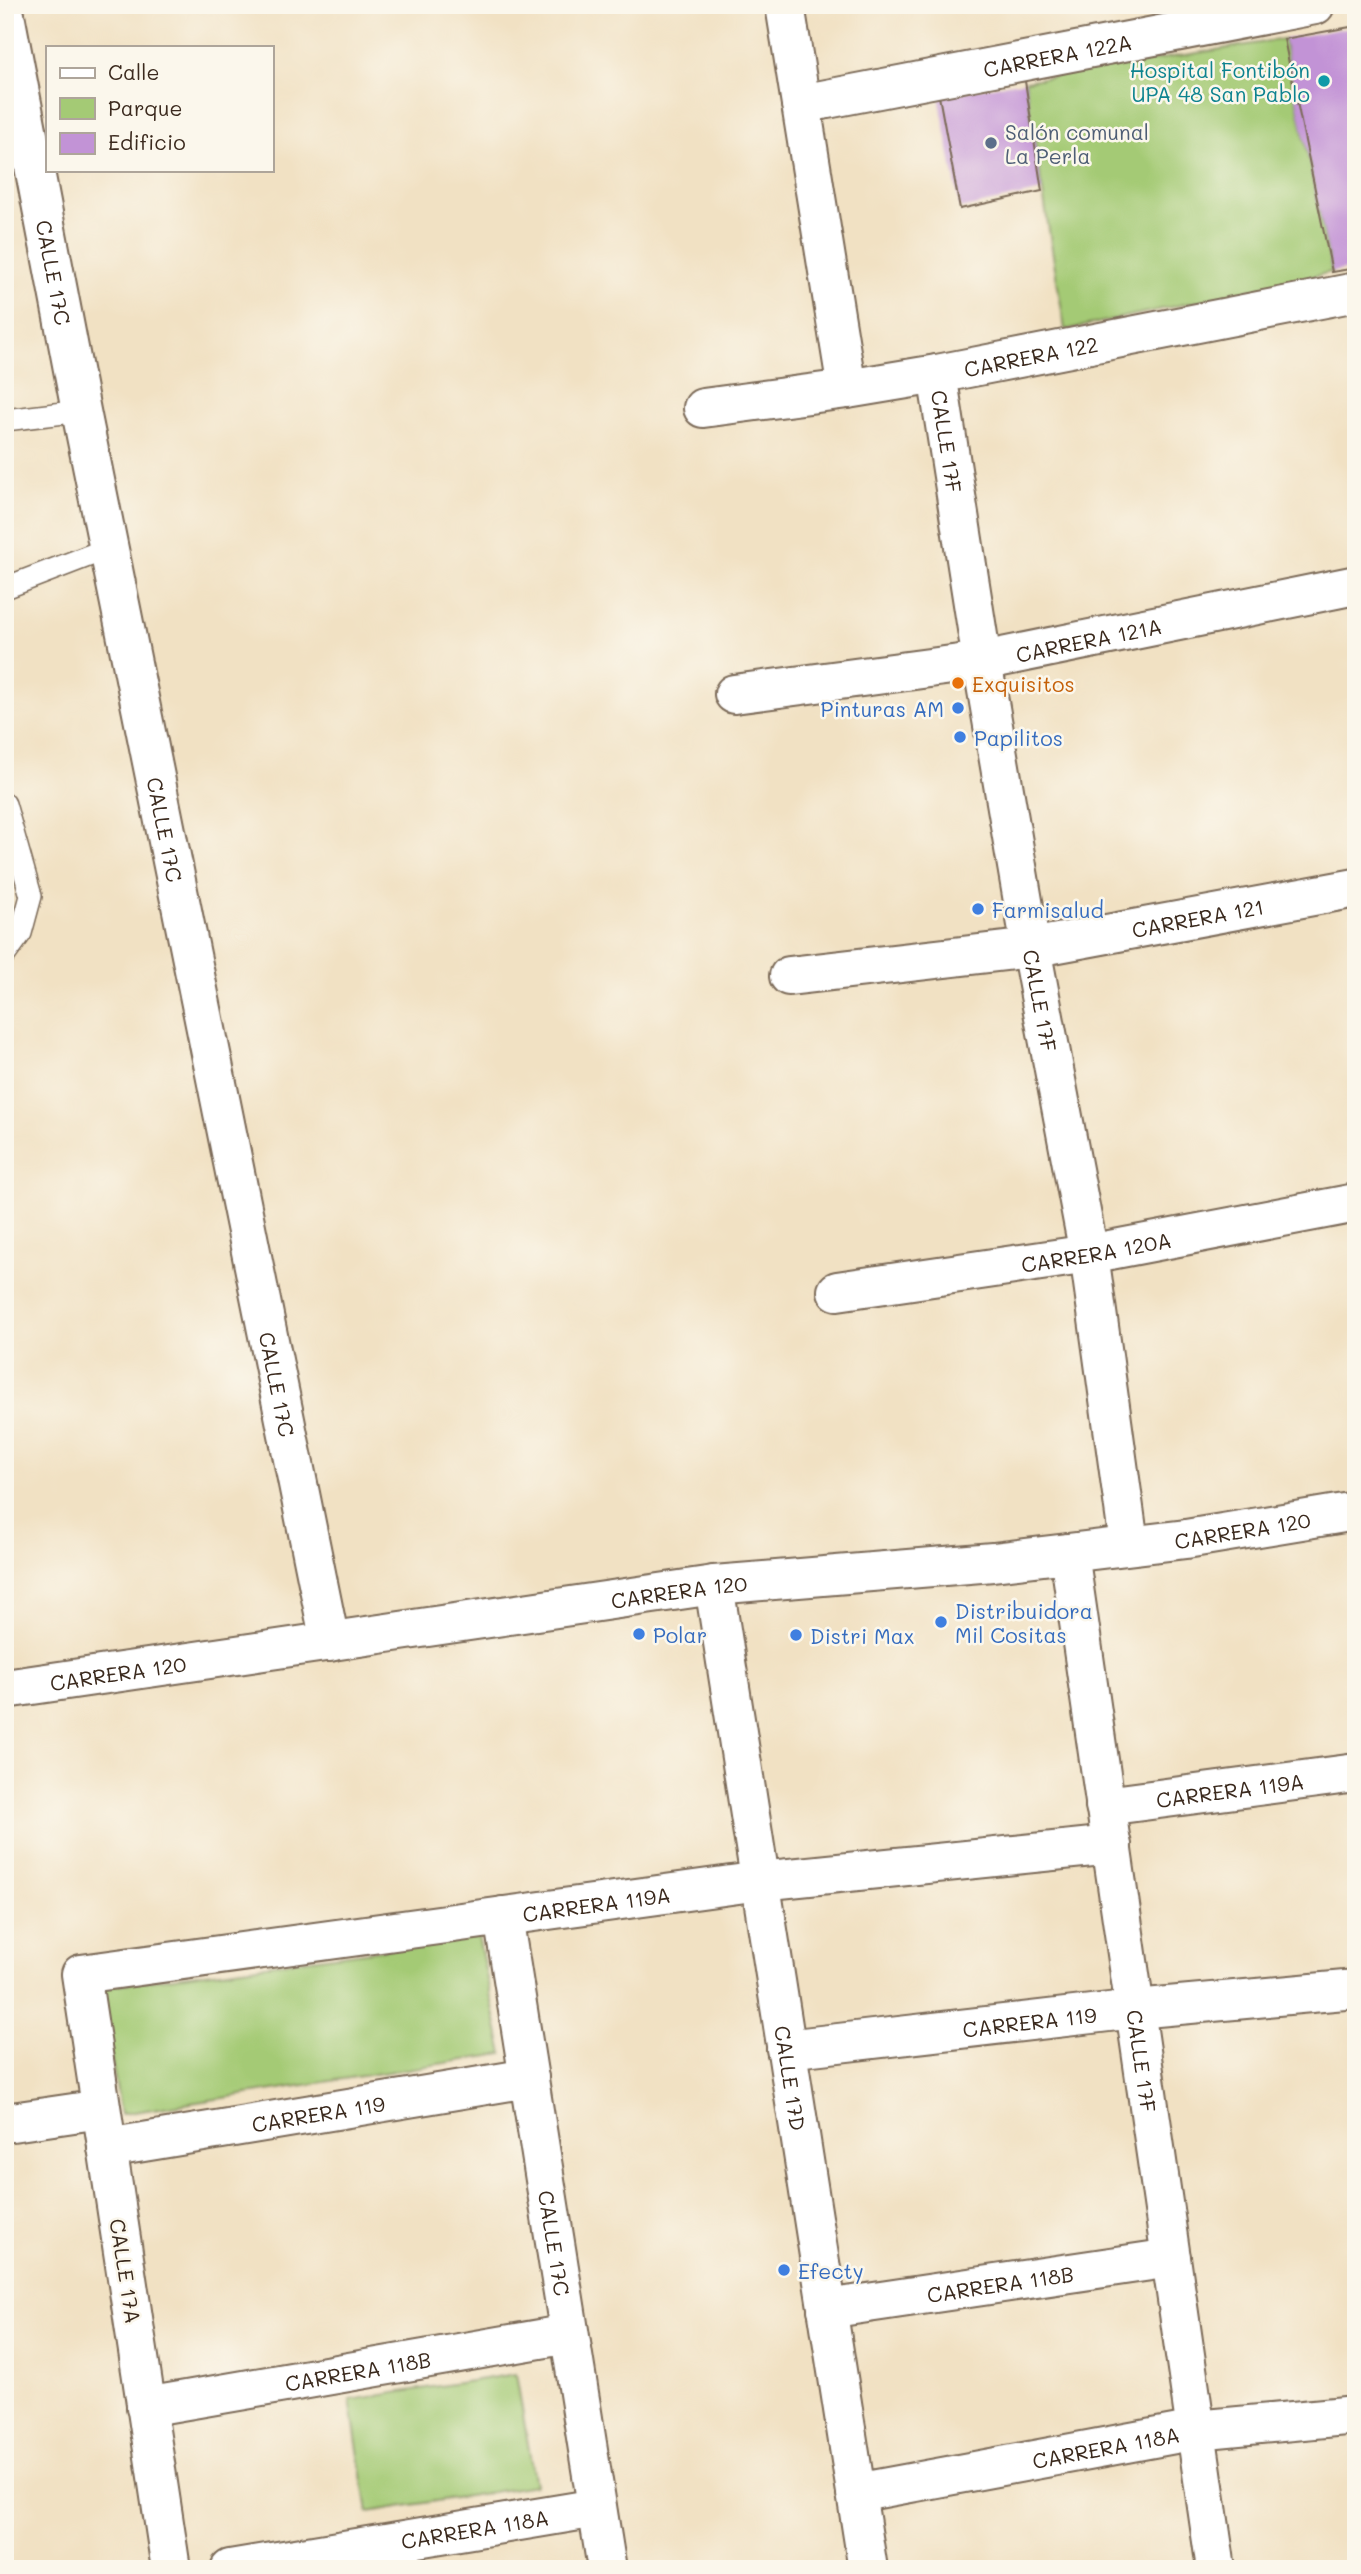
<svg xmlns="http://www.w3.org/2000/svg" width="1361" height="2574" font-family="Mali,sans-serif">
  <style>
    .green { fill: #a4ca75; stroke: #707a4a; stroke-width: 2 }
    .building { fill: #c293d6 }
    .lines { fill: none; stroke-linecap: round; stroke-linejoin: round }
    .service-casing { stroke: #7b6a58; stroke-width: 24 }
    .minor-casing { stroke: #7b6a58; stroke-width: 42 }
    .service { stroke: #fff; stroke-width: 21 }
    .minor { stroke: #fff; stroke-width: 38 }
    .culture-dot { fill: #0f9aa8; stroke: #fbf7ec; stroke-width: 2.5 }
    .service-dot { fill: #5c6f8a; stroke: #fbf7ec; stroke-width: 2.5 }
    .food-dot { fill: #e8710a; stroke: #fbf7ec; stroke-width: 2.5 }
    .shop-dot { fill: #3f7fe0; stroke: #fbf7ec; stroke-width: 2.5 }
    .labels { text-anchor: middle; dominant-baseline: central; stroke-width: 5; stroke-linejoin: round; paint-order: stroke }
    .street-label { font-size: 21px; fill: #3b2a1e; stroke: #fbf7ec }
    .culture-label { font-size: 21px; fill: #0d838f; stroke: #fbf7ec; text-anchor: end }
    .service-label { font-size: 21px; fill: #4e5e75; stroke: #fbf7ec; text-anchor: start }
    .food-label { font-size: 21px; fill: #c56008; stroke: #fbf7ec; text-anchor: start }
    .shop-label { font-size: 21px; fill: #366cbe; stroke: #fbf7ec; text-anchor: start }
  </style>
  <rect width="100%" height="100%" fill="#fbf7ec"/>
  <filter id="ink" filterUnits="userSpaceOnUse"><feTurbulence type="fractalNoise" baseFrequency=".0143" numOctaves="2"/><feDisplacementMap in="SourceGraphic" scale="14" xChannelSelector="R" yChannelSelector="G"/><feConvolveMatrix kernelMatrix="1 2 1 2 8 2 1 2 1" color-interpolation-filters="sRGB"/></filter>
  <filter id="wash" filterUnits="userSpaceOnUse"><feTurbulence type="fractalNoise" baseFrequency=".00686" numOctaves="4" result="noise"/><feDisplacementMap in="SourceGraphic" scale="28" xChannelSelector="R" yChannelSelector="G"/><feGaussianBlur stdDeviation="1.57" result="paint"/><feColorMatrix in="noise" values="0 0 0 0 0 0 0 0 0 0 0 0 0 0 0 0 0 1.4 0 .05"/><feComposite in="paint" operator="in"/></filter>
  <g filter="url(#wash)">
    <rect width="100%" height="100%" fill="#f1e1c3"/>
    <g class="green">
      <path d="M1284,39l48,233 -267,58 -40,-249z"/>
      <path d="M478,1937l25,117 -382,60 -22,-127z"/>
      <path d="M516,2374l19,111 -167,27 -18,-112z"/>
    </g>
    <g id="blocks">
      <g class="building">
        <path d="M1356,26v242l-24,4 -48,-233z"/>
        <path d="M1025,81l17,110 -82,18 -21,-113z"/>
      </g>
    </g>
  </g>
  <g filter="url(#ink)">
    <use href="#blocks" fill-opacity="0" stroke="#7b6a58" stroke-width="2"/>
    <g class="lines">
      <g class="service-casing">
        <g id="service">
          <path d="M5,420l76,-9"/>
          <path d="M5,588l104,-40"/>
          <path d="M5,804l26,92 -10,37 -16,22"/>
        </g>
      </g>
      <g class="minor-casing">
        <g id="minor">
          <path d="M785,5l62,384"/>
          <path id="s1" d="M5,15l76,396 249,1231"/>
          <path id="s2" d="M801,104l514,-99"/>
          <path id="s3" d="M937,374l45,287 49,287 58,306 40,290"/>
          <path id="s4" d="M703,408l144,-19 90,-15 419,-82"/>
          <path id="s5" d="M734,694l248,-33 374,-76"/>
          <path id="s6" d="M789,976l242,-28 325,-60"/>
          <path id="s7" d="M837,1291l252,-37 267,-51"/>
          <path id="s8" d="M1069,1553l147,1016"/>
          <path id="s9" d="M714,1585l154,984"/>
          <path id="s10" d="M5,1689l709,-104 279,-23 193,-23 170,-28"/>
          <path id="s11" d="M1105,1806l251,-33"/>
          <path id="s12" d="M503,1916l104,653"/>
          <path id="s13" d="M786,2049l349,-40 221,-20"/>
          <path d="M5,2123l96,-14"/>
          <path id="s14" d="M107,2148l422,-70"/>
          <path id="s15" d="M827,2309l344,-51"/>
          <path id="s16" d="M146,2407l423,-73"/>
          <path id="s17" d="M856,2493l340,-63 160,-15"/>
          <path id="s18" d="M171,2569l-90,-595 679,-93 352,-36"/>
          <path id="s19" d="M230,2569l367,-61"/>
        </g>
      </g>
      <use href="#service" class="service"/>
      <use href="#minor" class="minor"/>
    </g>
  </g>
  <circle class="culture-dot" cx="1324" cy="81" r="7"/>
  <circle class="service-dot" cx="991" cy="143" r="7"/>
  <circle class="food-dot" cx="958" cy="683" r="7"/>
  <g class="shop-dot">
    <circle cx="958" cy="708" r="7"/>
    <circle cx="960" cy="737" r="7"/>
    <circle cx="978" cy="909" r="7"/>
    <circle cx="941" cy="1622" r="7"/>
    <circle cx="639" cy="1634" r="7"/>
    <circle cx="796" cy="1635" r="7"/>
    <circle cx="784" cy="2270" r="7"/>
  </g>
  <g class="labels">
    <g class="street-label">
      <text stroke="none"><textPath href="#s2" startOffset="261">CARRERA 122A</textPath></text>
      <text stroke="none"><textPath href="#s1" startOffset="262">CALLE 17C</textPath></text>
      <text stroke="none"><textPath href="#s4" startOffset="332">CARRERA 122</textPath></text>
      <text stroke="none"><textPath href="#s3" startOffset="68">CALLE 17F</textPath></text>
      <text stroke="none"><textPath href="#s5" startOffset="359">CARRERA 121A</textPath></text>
      <text stroke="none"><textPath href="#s1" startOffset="830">CALLE 17C</textPath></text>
      <text stroke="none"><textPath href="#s6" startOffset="413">CARRERA 121</textPath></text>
      <text stroke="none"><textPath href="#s3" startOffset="635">CALLE 17F</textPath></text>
      <text stroke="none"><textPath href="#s7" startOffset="262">CARRERA 120A</textPath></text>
      <text stroke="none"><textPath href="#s1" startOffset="1396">CALLE 17C</textPath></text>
      <text stroke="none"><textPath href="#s10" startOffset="1248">CARRERA 120</textPath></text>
      <text stroke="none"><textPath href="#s10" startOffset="681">CARRERA 120</textPath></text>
      <text stroke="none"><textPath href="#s10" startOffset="114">CARRERA 120</textPath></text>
      <text stroke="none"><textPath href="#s11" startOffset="126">CARRERA 119A</textPath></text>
      <text stroke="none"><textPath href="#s18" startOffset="1122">CARRERA 119A</textPath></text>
      <text stroke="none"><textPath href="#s13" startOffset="245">CARRERA 119</textPath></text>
      <text stroke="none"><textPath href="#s8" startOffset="513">CALLE 17F</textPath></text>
      <text stroke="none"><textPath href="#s9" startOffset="499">CALLE 17D</textPath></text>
      <text stroke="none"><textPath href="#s14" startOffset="214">CARRERA 119</textPath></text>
      <text stroke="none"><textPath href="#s12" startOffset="331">CALLE 17C</textPath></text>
      <text transform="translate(126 2271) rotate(81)">CALLE 17A</text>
      <text stroke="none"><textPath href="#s15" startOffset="175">CARRERA 118B</textPath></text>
      <text stroke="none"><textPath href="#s16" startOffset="215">CARRERA 118B</textPath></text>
      <text stroke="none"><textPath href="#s17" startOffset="254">CARRERA 118A</textPath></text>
      <text stroke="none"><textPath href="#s19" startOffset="248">CARRERA 118A</textPath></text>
    </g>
    <g class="culture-label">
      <text x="1310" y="69">Hospital Fontibón<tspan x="1310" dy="24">UPA 48 San Pablo</tspan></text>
    </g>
    <g class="service-label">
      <text x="1005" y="131">Salón comunal<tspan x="1005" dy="24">La Perla</tspan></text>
    </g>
    <g class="food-label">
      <text x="972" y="683">Exquisitos</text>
    </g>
    <g class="shop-label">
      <text x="944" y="708" text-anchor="end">Pinturas AM</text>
      <text x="974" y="737">Papilitos</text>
      <text x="992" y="909">Farmisalud</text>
      <text x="955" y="1610">Distribuidora<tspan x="955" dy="24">Mil Cositas</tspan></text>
      <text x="653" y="1634">Polar</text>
      <text x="810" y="1635">Distri Max</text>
      <text x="798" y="2270">Efecty</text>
    </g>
  </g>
  <rect width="1361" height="2574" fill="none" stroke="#fbf7ec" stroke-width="28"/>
  <rect x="46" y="46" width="228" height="126" fill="#fbf7ec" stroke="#aea59a" stroke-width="2"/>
  <rect x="60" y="68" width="35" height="10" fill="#ffffff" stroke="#aea59a" stroke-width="2"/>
  <text x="108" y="80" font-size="21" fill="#3b2a1e">Calle</text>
  <rect x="60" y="98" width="35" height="21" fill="#a4ca75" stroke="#aea59a" stroke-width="2"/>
  <text x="108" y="116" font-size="21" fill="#3b2a1e">Parque</text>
  <rect x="60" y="133" width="35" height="21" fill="#c293d6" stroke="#aea59a" stroke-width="2"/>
  <text x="108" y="150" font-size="21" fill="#3b2a1e">Edificio</text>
</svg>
